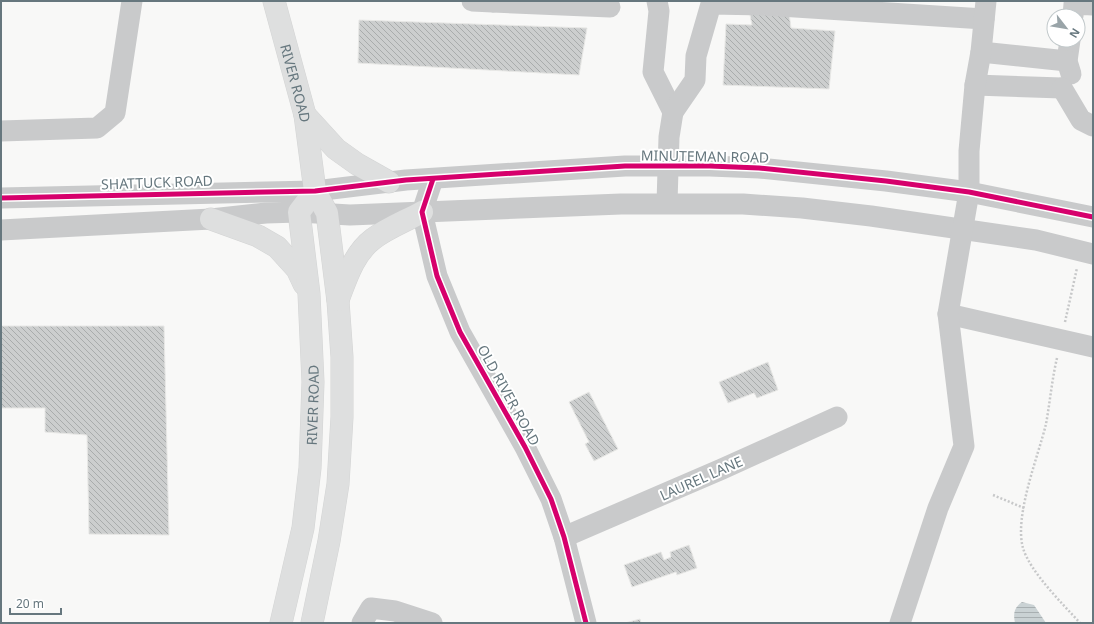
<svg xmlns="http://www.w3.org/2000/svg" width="1094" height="624" font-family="'Noto Sans',sans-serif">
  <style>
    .water { fill: url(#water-rules) }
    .building { fill: url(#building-back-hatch); stroke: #e8e8e6 }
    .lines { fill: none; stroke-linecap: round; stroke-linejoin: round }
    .major-casing { stroke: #d3d4d4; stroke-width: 23 }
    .path { stroke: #c7c8c9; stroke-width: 2.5; stroke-dasharray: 2 2; stroke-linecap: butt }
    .minor { stroke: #c9cacb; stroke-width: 21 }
    .major { stroke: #dedfdf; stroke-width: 22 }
    .cycleway-casing { stroke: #fff; stroke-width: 8 }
    .cycleway { stroke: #d6006c; stroke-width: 5 }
    .labels { text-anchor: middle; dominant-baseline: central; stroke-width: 4; stroke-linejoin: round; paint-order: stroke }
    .street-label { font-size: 14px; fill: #66777e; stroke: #fff }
  </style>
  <defs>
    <pattern id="water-rules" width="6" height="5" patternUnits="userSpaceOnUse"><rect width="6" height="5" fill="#cad2d4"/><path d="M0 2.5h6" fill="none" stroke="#a8afb1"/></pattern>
    <pattern id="building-back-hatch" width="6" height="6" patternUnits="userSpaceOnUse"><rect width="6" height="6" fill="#cccece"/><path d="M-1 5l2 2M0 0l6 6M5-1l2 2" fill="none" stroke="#a9acac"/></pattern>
  </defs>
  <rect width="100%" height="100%" fill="#f8f8f7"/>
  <path class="water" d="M1022,602l12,3 12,18h-31c-2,-10 -1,-15 7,-21z"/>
  <g class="building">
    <path d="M749,10l40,3 2,15 44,3 -6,58 -106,-4 3,-61 26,1z"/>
    <path d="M359,20l228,8 -8,47 -221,-12z"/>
    <path d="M1,326h163l5,209 -80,-1 -2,-99 -42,-3v-24h-44z"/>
    <path d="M768,362l10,28 -21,8 -3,-5 -26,10 -9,-21z"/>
    <path d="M589,392l29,57 -24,12 -9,-17 4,-2 -20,-40z"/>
    <path d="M689,545l8,23 -20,7 -1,-3 -44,15 -8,-22 37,-13 3,8 7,-3 -1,-5z"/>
    <path d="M640,619l1,4h-16z"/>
  </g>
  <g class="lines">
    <g class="major-casing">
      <g id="major">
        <path id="s1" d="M274,1l31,114 10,76 12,22 11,88 4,56v60l-4,67 -9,57 -17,82"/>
        <path d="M305,115l31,34 21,15 32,18"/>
        <path d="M211,219l47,17 19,11 20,22 7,15"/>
        <path d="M338,300c8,-21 16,-47 35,-61 14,-11 33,-18 49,-27"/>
        <path id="s2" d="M281,623l22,-95 7,-60 3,-86 -4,-88 -10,-82 16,-21"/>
      </g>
    </g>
    <g class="path">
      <path d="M1065,322l12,-54"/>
      <path d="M1057,358c-5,21 -7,44 -11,66 -8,33 -32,92 -23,124 7,24 40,56 57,75"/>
      <path d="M993,495l31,13"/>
    </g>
    <g class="minor">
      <path d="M472,1l21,1v-1"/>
      <path d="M657,1l2,10 -6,61 20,40 -4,25 -2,66"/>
      <path d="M493,2l117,5"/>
      <path d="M1073,16l1,-12 19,1"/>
      <path d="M1070,40l-3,21 4,13"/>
      <path d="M981,52l86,9"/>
      <path d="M975,85l87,3"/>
      <path d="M1062,88l19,32 12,6"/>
      <path d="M673,112l22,-32 1,-24 15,-52 53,1 220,14"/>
      <path d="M1,131l96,-3 18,-15 17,-112"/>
      <path d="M433,179l-11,33 15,64 23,56 65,115 26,52 13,38 22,86"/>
      <path d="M1,198l314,-7 91,-11 219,-14h85l49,2 127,13 83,11 124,25"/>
      <path d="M1,230l210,-11 55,-6 33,-1 51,3 271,-11h122l59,4 69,8 165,24 57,14"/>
      <path d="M948,314l145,33"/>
      <path d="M564,537l158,-68 115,-52"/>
      <path d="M362,623l9,-15 24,3 37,12"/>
      <path d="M900,623l38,-115 26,-62 -16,-132 21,-122v-41l6,-66 6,-33 5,-51"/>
    </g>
    <use href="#major" class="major"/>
    <g class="cycleway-casing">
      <g id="cycleway">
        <path d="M433,179l-11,33 15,64 23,56 65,115 26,52 13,38 22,86"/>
        <path d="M1,198l314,-7 91,-11 219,-14h85l49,2 127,13 83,11 124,25"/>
      </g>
    </g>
    <use href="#cycleway" class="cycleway"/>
  </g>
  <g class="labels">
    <g class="street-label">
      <text stroke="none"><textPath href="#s1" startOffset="85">RIVER ROAD</textPath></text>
      <text transform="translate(705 156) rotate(1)">MINUTEMAN ROAD</text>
      <text transform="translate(157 182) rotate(-2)">SHATTUCK ROAD</text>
      <text transform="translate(509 395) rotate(61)">OLD RIVER ROAD</text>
      <text stroke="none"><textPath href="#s2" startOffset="221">RIVER ROAD</textPath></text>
      <text transform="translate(701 478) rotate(-24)">LAUREL LANE</text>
    </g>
  </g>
  <rect width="1094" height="624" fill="none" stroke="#66777e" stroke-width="4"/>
  <g transform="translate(1066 28) rotate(121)"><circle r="19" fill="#ffffff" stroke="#c2c9cb"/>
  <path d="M0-3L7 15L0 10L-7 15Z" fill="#99a4a8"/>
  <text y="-6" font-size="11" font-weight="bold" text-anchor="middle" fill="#66777e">N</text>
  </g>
  <path d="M10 608v6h51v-6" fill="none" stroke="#66777e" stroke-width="2"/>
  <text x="16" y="608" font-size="12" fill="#66777e" stroke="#ffffff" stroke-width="3" paint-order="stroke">20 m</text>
</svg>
